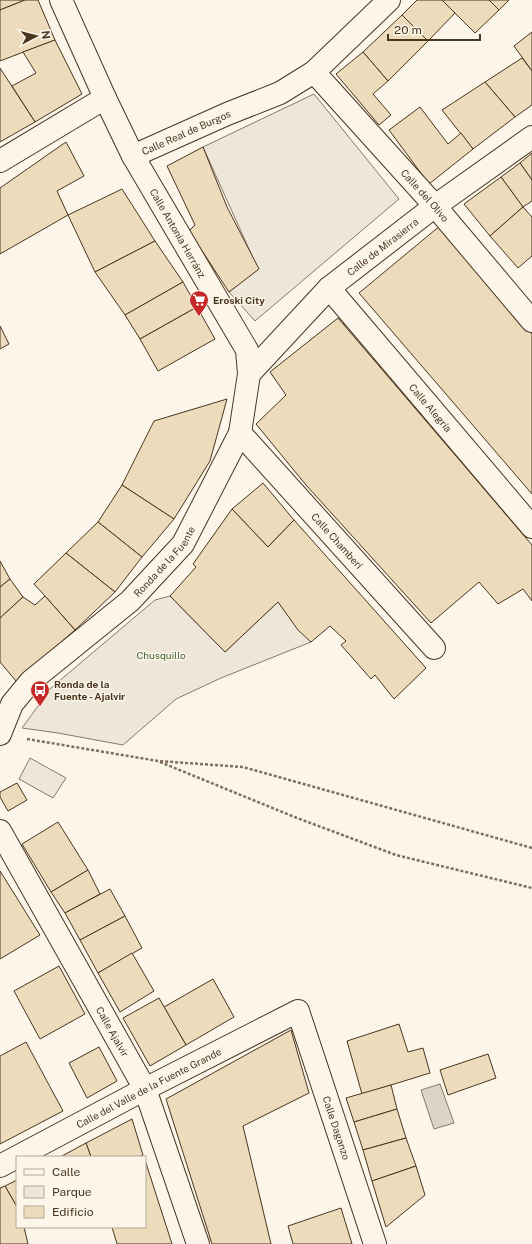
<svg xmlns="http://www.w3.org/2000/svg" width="532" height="1244" font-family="'Public Sans',sans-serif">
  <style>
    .green { fill: #ede6d9; stroke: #887966 }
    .parking { fill: #ede7d9; stroke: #887966 }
    .water { fill: #dcd4c6; stroke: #887966 }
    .building { fill: #ecdcbc; stroke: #4a3520 }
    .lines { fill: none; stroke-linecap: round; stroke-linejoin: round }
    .minor-casing { stroke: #4a3520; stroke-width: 24 }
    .path { stroke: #7f6f5c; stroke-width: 2.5; stroke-dasharray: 3 2; stroke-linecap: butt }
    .minor { stroke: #fbf6e9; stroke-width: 22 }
    .labels { text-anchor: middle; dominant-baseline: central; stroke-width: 3; stroke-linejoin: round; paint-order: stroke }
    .street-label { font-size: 10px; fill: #4a3520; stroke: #fbf6e9 }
    .poi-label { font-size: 10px; font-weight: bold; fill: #4a3520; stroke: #fbf6e9; text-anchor: start }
    .park-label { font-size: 10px; fill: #436837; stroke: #fbf6e9 }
  </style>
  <rect width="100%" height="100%" fill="#fbf6e9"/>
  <g class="green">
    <path d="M170,596l55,56 53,-50 33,40 -90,36 -45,21 -53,46 -65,-12 -36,-5 29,-40 104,-88z"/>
    <path d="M30,758l36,20 -13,20 -34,-19z"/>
  </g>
  <path class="parking" d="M314,94l85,105 -144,122 -26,-29 29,-23 -55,-122z"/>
  <path class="water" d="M440,1084l14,39 -20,6 -13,-39z"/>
  <g class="building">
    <path d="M0,0h25l-25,10z"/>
    <path d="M25,0h13l17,40 -55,21v-51z"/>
    <path d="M417,0h25l13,13 -27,28 -26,-26z"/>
    <path d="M442,0h47l10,10 -24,23z"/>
    <path d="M489,0h20l-10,10z"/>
    <path d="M402,15l26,26 -40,40 -25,-29z"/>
    <path d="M532,32v39l-18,-25z"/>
    <path d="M55,40l27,54 -47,28 -23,-36 24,-13 -13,-21z"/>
    <path d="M363,52l25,29 -15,13 18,21 -12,10 -43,-51z"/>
    <path d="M522,58l10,13v34l-17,12 -30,-35z"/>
    <path d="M0,68l35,54 -35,20z"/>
    <path d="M485,82l30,35 -42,32 -31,-39z"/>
    <path d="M420,107l28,37 13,-11 12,16 -44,35 -40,-54z"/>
    <path d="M66,142l18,34 -27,15 11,24 -68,39v-66z"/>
    <path d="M203,147l24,60 32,62 -30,23 -40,-61 6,-6 -28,-59z"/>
    <path d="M532,153v27l-12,-17z"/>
    <path d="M520,163l12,17v21l-9,6 -22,-30z"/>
    <path d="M501,177l22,30 -33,29 -26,-32z"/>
    <path d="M122,189l33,52 -60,31 -27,-57z"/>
    <path d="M523,207l9,10v39l-14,12 -28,-32z"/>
    <path d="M441,225l91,109v160l-173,-201z"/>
    <path d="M155,241l28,41 -58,33 -30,-43z"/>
    <path d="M183,282l14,25 -57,32 -15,-24z"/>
    <path d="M197,307l18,32 -57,32 -18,-32z"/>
    <path d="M338,318l194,227v56l-9,-12 -25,15 -19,-22 -48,41 -125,-138 -50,-61 30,-29 -16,-23z"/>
    <path d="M0,326l9,18 -9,5z"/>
    <path d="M227,399l-17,62 -36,58 -52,-34 32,-64z"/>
    <path d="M263,483l31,37 -26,27 -36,-38z"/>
    <path d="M122,485l52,34 -32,38 -44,-35z"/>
    <path d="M232,509l36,38 26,-27 132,148 -32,31 -19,-24 -4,4 -30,-34 5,-4 -16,-15 -19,16 -13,-12 -20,-28 -53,50 -55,-56 26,-29 -3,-3z"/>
    <path d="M98,522l44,35 -27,35 -49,-39z"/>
    <path d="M66,553l49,39 -40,38 -30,-34 -11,-12z"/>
    <path d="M0,561l10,18 -10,8z"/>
    <path d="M10,579l13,18 -23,21v-31z"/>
    <path d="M45,596l30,34 -59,51 -16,-19v-44l23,-21 12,8z"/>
    <path d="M17,783l10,17 -19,11 -8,-14v-5z"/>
    <path d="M58,822l30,48 -37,22 -29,-48z"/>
    <path d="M88,870l12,24 -35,19 -14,-21z"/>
    <path d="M0,871l40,64 -40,24z"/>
    <path d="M110,889l15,27 -45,24 -15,-27z"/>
    <path d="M125,916l17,32 -44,25 -18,-33z"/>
    <path d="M132,953l22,38 -34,21 -22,-39z"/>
    <path d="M59,966l26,48 -45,25 -26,-48z"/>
    <path d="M213,979l21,38 -48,28 -22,-38z"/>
    <path d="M159,998l27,47 -36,21 -27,-48z"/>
    <path d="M399,1024l9,28 15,-4 7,25 -68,21 -15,-53z"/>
    <path d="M291,1030l18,63 -66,33 28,118h-59l-46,-145z"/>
    <path d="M26,1042l37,69 -63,33v-88z"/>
    <path d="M99,1047l18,34 -30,17 -18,-35z"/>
    <path d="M488,1054l8,24 -48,17 -8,-25z"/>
    <path d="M391,1085l6,24 -43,13 -8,-24z"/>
    <path d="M397,1109l9,29 -43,12 -9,-28z"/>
    <path d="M132,1119l11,36 -4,2h-48l-5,-14z"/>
    <path d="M406,1138l10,28 -44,15 -9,-31z"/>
    <path d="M86,1143l5,14h-29v-1z"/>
    <path d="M145,1160l27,84h-55l-5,-17h33z"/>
    <path d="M416,1166l9,29 -39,32 -14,-46z"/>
    <path d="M17,1180v27l-12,-21z"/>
    <path d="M5,1186l12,21v20h7l4,17h-28v-56z"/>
    <path d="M341,1208l11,36h-59l-5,-18z"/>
  </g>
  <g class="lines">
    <g class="minor-casing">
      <g id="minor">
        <path d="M61,0l44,98"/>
        <path id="s1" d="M314,72l121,134 97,115"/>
        <path id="s2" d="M0,161l105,-63 28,58 94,-42 53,-21 34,-21 75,-72"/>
        <path id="s3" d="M329,288l203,239"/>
        <path id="s4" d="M249,374l80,-86 106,-82 97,-69"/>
        <path id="s5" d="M240,433l194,215"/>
        <path id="s6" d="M0,734l12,-30 19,-23 99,-80 53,-57 57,-111 9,-59 -2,-24 -114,-194"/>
        <path id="s7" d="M0,831l145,258 53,155"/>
        <path id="s8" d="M0,1166l145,-77 153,-78 77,233"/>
      </g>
    </g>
    <g class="path">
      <path d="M27,739l131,22 85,6 289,81"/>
      <path d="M160,762l137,56 99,37 136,33"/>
    </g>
    <use href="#minor" class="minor"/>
  </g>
  <defs>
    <g id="supermarket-pin" transform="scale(1)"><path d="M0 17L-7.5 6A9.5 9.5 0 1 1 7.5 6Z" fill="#c62828" stroke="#fbf6e9"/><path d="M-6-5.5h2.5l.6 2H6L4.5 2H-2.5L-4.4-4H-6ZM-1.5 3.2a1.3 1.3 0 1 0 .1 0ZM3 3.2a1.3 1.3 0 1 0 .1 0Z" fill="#fff"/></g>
    <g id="bus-pin" transform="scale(1)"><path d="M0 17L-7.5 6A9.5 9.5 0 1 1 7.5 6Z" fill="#c62828" stroke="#fbf6e9"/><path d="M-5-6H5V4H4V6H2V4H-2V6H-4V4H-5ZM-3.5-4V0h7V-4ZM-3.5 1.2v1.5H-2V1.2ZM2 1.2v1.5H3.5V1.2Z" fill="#fff"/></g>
  </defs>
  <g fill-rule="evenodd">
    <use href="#supermarket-pin" x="199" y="300"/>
    <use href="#bus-pin" x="40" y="690"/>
  </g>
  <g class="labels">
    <g class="street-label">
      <text stroke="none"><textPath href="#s2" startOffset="245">Calle Real de Burgos</textPath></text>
      <text stroke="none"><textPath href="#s1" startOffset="166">Calle del Olivo</textPath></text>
      <text transform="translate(178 233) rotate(60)">Calle Antonia Herránz</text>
      <text stroke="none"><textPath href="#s4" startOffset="185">Calle de Mirasierra</textPath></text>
      <text stroke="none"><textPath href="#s3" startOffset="157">Calle Alegría</textPath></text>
      <text stroke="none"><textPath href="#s5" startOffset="145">Calle Chamberí</textPath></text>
      <text stroke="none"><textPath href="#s6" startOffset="242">Ronda de la Fuente</textPath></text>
      <text stroke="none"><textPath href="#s7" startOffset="230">Calle Ajalvir</textPath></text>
      <text stroke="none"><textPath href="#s8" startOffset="168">Calle del Valle de la Fuente Grande</textPath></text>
      <text stroke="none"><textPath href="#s8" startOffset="459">Calle Daganzo</textPath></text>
    </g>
    <g class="poi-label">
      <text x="213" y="300">Eroski City</text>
      <text x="54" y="684">Ronda de la<tspan x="54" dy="12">Fuente - Ajalvir</tspan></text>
    </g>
    <g class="park-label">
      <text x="161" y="655">Chusquillo</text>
    </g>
  </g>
  <rect x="16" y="1156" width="130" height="72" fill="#fbf6e9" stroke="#b4a999"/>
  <rect x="24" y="1169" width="20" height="6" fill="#fbf6e9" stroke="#b4a999"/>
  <text x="52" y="1176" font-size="12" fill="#4a3520">Calle</text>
  <rect x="24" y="1186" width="20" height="12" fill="#ede6d9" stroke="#b4a999"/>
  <text x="52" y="1196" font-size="12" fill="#4a3520">Parque</text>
  <rect x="24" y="1206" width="20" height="12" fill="#ecdcbc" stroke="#b4a999"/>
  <text x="52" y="1216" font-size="12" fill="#4a3520">Edificio</text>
  <g transform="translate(36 36) rotate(83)" stroke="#fbf6e9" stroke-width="3" paint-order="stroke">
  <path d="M0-3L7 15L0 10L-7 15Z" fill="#4a3520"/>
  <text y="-6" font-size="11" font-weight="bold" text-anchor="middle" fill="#4a3520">N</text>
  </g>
  <path d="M388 34v6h92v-6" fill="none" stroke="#4a3520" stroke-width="2"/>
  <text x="394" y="34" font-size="12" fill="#4a3520" stroke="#fbf6e9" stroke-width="3" paint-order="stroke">20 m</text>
</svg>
